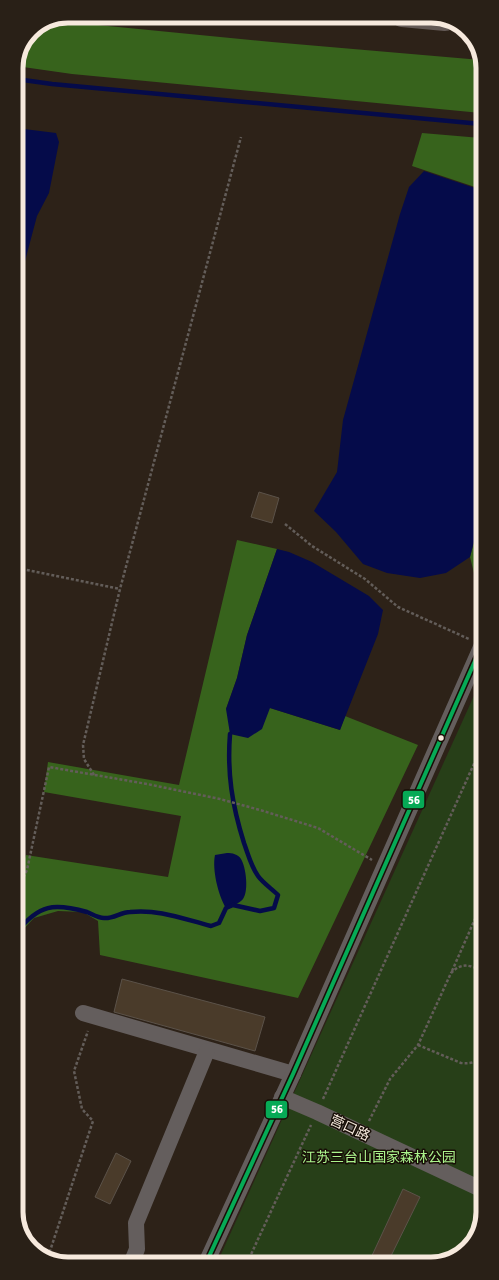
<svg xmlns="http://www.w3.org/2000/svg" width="499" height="1280" font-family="Signika,'Noto Sans SC',sans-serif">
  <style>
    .green { fill: #273f18 }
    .forest { fill: #37631c }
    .water { fill: #050b4a }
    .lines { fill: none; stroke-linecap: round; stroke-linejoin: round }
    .stream { stroke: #050b4a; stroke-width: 4.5 }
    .building { fill: #4a3b2a; stroke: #5b5249 }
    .path { stroke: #635d59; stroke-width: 2.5; stroke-dasharray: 3 2; stroke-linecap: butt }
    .minor { stroke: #645e5d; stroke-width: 16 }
    .highway { stroke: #635955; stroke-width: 22 }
    .bus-1-casing { stroke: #170e06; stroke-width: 7 }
    .bus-1 { stroke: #06aa56; stroke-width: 4 }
    .bus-dot { fill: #f6e9dd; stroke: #170e06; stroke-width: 1.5 }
    .labels { text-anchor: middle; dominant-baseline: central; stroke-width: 3; stroke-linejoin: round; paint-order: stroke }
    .street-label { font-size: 14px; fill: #f6e9dd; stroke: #170e06 }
    .park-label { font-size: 14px; fill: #abf48c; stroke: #170e06 }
    .rim { fill: none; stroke: #f6e9dd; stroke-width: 5 }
    .line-badge { stroke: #170e06; stroke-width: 1.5 }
    .badge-label { font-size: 11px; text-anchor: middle; font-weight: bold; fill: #fff }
  </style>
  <rect width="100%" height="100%" fill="#2d2218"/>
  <path class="green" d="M482,678l1,534 -11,32 -28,18 -227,1z"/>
  <g class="forest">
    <path d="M57,21l215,21 209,18v53l-409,-39 -56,-8 15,-35z"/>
    <path d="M422,133l59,5v51l-69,-23z"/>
    <path d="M482,493v75l-8,5 -4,-16 6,-23 2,-32z"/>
    <path d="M237,540l40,9 -30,86 -10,43 -11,31 44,-1 70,22 5,-14 73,29 -120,253 -198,-43 -2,-34 -15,-9 -25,-1 -24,7 -17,18v-50l9,-31 142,22 13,-61 -137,-24 4,-30 131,23z"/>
  </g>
  <g class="water">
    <path d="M16,128l40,5 3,9 -10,51 -12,23 -21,79z"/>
    <path d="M424,171l57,19 1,303 -4,9 -2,32 -6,23 -24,16 -26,5 -33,-5 -24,-9 -27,-32 -22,-21 23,-39 6,-52 57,-206 9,-27z"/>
    <path d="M277,549l12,3 23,10 57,34 14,14 -5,24 -38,96 -70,-22 -8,21 -14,9 -18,-4 -4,-25 11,-31 10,-43z"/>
    <path d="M227,853c5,0 11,1 14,6 5,8 8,32 2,40 -4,5 -12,7 -17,9 -8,-13 -14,-39 -11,-53z"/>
  </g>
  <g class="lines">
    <g class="stream">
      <path d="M16,79l36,5 429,40"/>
      <path d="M17,932c22,-28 37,-29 70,-20 5,2 11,6 17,6 9,1 17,-6 26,-6 30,-3 53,7 81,14l8,-3 7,-15 7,-3 27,6 14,-3 4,-13c-6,-6 -15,-12 -20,-19 -7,-10 -10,-22 -14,-33 -12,-38 -17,-70 -14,-109"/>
    </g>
  </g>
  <g class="building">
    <path d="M259,492l20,6 -7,25 -21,-6z"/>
    <path d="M122,979l143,38 -10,34 -141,-39z"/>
    <path d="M116,1153l15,8 -21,43 -15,-7z"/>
    <path d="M403,1189l17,8 -32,65h-19z"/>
  </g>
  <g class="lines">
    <g class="path">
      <path d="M285,524l27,22 53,33 33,28 71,32"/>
      <path d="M17,568l103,21"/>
      <path d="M94,775l-10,-16 -1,-14 37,-156 121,-452"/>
      <path d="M17,891l10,-21 22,-103 98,17 73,15 40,11 58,18 54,32"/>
      <path d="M452,971l31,-70"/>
      <path d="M418,1045l43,18c11,1 16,-1 22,-10"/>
      <path d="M323,1099l159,-353"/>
      <path d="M369,1121l21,-42 28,-34 33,-72c11,-11 18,-8 32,-2"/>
      <path d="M48,1257l45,-136 -11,-12 -8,-38 14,-40"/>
      <path d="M247,1263l64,-138"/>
    </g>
    <g class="minor">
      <path d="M83,1013l210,61"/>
      <path d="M282,1097l35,15 166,78"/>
      <path d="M206,1263l87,-189 189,-429"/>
      <path d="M131,1264l6,-15 -1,-26 71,-172"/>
    </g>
    <path class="highway" d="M402,16l43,4"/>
    <g class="bus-1-casing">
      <path id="bus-1" d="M206,1263l87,-189 189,-429"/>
    </g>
    <use href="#bus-1" class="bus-1"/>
  </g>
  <circle class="bus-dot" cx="441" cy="738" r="3.5"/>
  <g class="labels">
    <g class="street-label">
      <text transform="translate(350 1128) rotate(25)">营口路</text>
    </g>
    <g class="park-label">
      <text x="379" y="1157">江苏三台山国家森林公园</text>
    </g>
  </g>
  <path d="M0 0H499V1280H0ZM68 23H431A45 45 0 0 1 476 68V1212A45 45 0 0 1 431 1257H68A45 45 0 0 1 23 1212V68A45 45 0 0 1 68 23Z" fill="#292017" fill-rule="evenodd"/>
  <path class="rim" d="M68 23H431A45 45 0 0 1 476 68V1212A45 45 0 0 1 431 1257H68A45 45 0 0 1 23 1212V68A45 45 0 0 1 68 23Z"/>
  <g class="line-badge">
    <rect x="402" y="790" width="23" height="19" rx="4" fill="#06aa56"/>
    <rect x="265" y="1100" width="23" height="19" rx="4" fill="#06aa56"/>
  </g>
  <g class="badge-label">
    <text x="414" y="804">56</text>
    <text x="277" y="1113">56</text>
  </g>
</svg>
